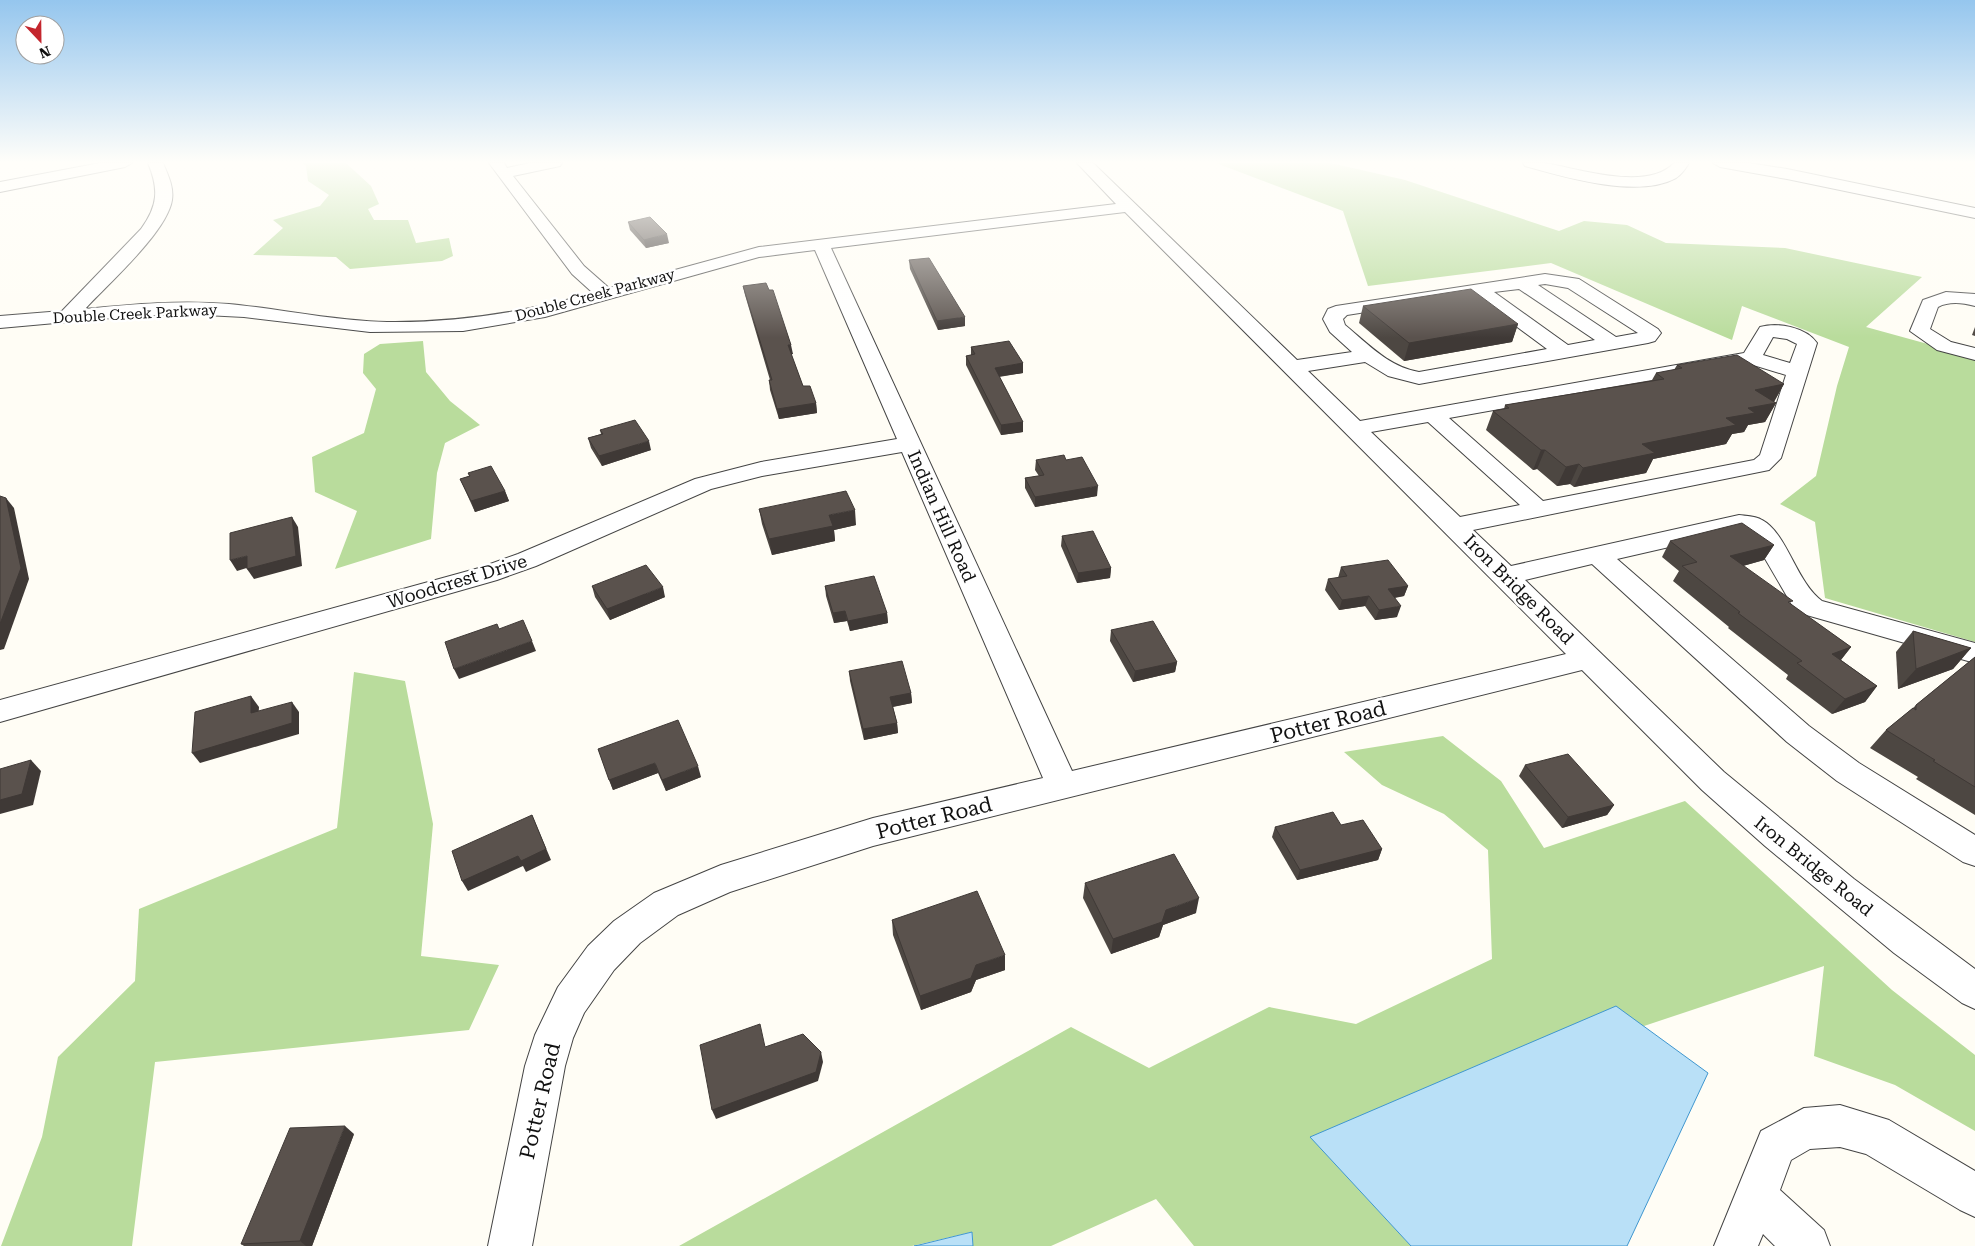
<svg xmlns="http://www.w3.org/2000/svg" width="1975" height="1246" font-family="'Roboto Serif',serif">
  <style>
    .forest { fill: #b9dc9c }
    .water { fill: #b9e0f7; stroke: #3f96cf }
    .lines { fill: none; stroke-linecap: round; stroke-linejoin: round }
    .minor-casing { stroke: #444; stroke-width: 2 }
    .minor { fill: #fff; fill-rule: evenodd }
    .wall { fill: #4d4742 }
    .shaded-wall { fill: #3f3936 }
    .building { fill: #5a524d; stroke: #3f3936 }
    .labels { text-anchor: middle; dominant-baseline: central; stroke-width: 5; stroke-linejoin: round; paint-order: stroke }
    .far-street-label { font-size: 15px; fill: #111; stroke: #fff }
    .street-label { font-size: 18px; fill: #111; stroke: #fff }
    .near-street-label { font-size: 21px; fill: #111; stroke: #fff }
  </style>
  <rect width="100%" height="100%" fill="#fffdf5"/>
  <g class="forest">
    <path d="M301,163h45l25,23 8,18 -11,5 6,11h34l8,23 33,-5 4,18 -11,5 -92,8 -14,-12 -83,-2 30,-27 -10,-8 47,-14 9,-11 -21,-14 -2,-15z"/>
    <path d="M1216,163h115l74,17 154,51 25,-10 43,4 39,18 119,5 137,29 -56,50 109,30v285l-150,-44 -10,-76 -35,-18 36,-28 21,-90 12,-39 -107,-41 -10,34 -181,-77 -183,23 -25,-75z"/>
    <path d="M423,341l3,31 24,29 30,24 -35,18 -8,30 -6,66 -96,30 22,-58 -42,-19 -3,-35 52,-24 12,-44 -13,-16 1,-19 16,-10z"/>
    <path d="M354,672l51,9 28,143 -12,132 78,9 -30,65 -314,32 -23,184h-131l41,-109 16,-80 77,-76 4,-72 198,-81z"/>
    <path d="M1443,736l58,45 43,67 141,-47 207,189 83,65v76l-80,-46 -81,-29 10,-90 -513,171 100,109h-217l-38,-47 -105,47h-78l-1,-14 -60,14h-233l392,-219 78,41 120,-61 87,17 136,-65 -4,-109 -44,-36 -62,-29 -38,-33z"/>
  </g>
  <g class="water">
    <path d="M1616,1006l92,67 -81,173h-216l-101,-109z"/>
    <path d="M972,1232l1,14h-59l5,-1z"/>
  </g>
  <g class="lines">
    <g class="minor-casing">
      <g id="minor">
        <path d="M100,163h32l-7,4 -125,25v-10z"/>
        <path d="M148,163h15c5,12 11,24 9,37 -5,32 -64,84 -87,109 48,-5 96,-9 144,-5 53,5 105,17 158,18 71,1 138,-10 206,-29l-21,-19 -83,-111h15l3,5 23,-5h32l-2,3 -47,10 71,90 25,22 150,-41 357,-43 -39,-41h16l204,197 55,-8 -22,-20 -7,-13 5,-10 8,-3 209,-32 34,5 79,50 3,4 -6,8 -7,2 -229,41 -31,-8 -23,-14 -57,9 52,50 384,-68 16,-26c18,-5 46,0 57,16l-36,115 -12,12 -296,60 38,36 228,-51c7,1 17,1 23,5 25,13 34,62 60,81l153,42v20l-172,-49 -11,-9 -39,-67 -7,-6 -7,-1 -122,28 192,167 50,37 116,72v31l-12,-4 -126,-81 -50,-39 -195,-178 -67,16 199,192 130,107 121,90v40l-13,-6 -68,-50 -129,-107 -63,-56 -120,-120 -709,176 -143,46 -52,23 -38,28 -26,27 -30,43 -11,25 -8,28 -33,180h-44l37,-180 10,-31 23,-48 30,-41 26,-25 40,-28 67,-28 152,-47 170,-40 -141,-326 -140,24 -51,13 -175,77 -39,14 -497,142v-22l479,-132 39,-14 177,-75 66,-17 136,-23 -82,-189 -56,7 -214,60 -82,14 -93,1 -126,-15 -58,-3 -53,2 -133,12v-12l62,-5 79,-82c17,-23 18,-40 7,-66zM1125,212l441,442 -494,117 -241,-523zM1545,284l23,4 70,45 -22,4 -78,-52zM1519,289l76,51 -27,5 -74,-53zM1474,295l73,54 -128,23c-30,-5 -51,-28 -74,-47l-2,-6 4,-4zM1773,337l14,2 10,5 -7,19 -27,-8zM1750,364l36,11 -26,80 -6,5 -211,41 -94,-83zM1428,422l92,83 -60,12 -89,-85z"/>
        <path d="M1523,163c9,0 18,-1 27,1 33,6 98,27 124,-1h15c-3,5 -8,12 -13,15 -38,21 -112,-1 -151,-12z"/>
        <path d="M1713,163h36l38,6 188,39v10l-188,-39 -67,-12z"/>
        <path d="M1946,292l29,2v12c-13,-3 -25,-5 -37,1l-8,22 21,13 24,6v12l-38,-10 -27,-19 13,-31z"/>
        <path d="M1840,1105l49,15 86,51v46l-15,-7 -94,-56 -26,-7 -30,2 -19,11 -11,30 44,40 6,16h-55l-12,-12 -5,12h-44l47,-115 43,-23z"/>
      </g>
    </g>
    <use href="#minor" class="minor"/>
  </g>
  <g class="wall">
    <path d="M628,222l41,21 -23,5 -16,-18z"/>
    <path d="M909,260l56,66 -27,4 -28,-61z"/>
    <path d="M743,286l50,68h-2l12,32 13,17 1,10 -38,6 -9,-29 -1,-10h1l-25,-85z"/>
    <path d="M1363,306l155,18 -6,18 -108,19 -45,-38z"/>
    <path d="M1975,327v9l-3,-1z"/>
    <path d="M971,347l52,16v10l-24,4 24,45v10l-22,3 -35,-70v-9l5,-1z"/>
    <path d="M1677,365l107,19 -10,18 2,1 -11,19 -17,3 -4,7 -12,2 -6,10 -73,15 -7,14 -72,14 -4,-3 -13,2 -20,-17 -4,1 -47,-40 7,-19 11,-2 1,-4 147,-25 4,-7 18,-3z"/>
    <path d="M600,430l51,20 -49,16 -11,-18 -3,-10 13,-4z"/>
    <path d="M1036,460h30l31,36 -62,11 -10,-19v-10l14,-2 -4,-6z"/>
    <path d="M468,473l37,18 4,10 -34,11 -15,-33 9,-3z"/>
    <path d="M759,509l97,16 -22,5 1,11 -63,14 -10,-31z"/>
    <path d="M1062,536l49,32 -1,10 -33,5 -16,-37z"/>
    <path d="M1670,541l104,4 -10,15 -21,6 47,38 61,43 -10,13 36,26 -12,16 -33,12 -46,-35 2,-4 -60,-47 1,-1 -56,-46 6,-10 -17,-14z"/>
    <path d="M1341,567l67,19 -4,10 -9,2 2,19 -22,3 -10,-14 -26,4 -14,-20 3,-11 10,-1z"/>
    <path d="M592,586l73,11 -55,23 -15,-23z"/>
    <path d="M825,586l62,27 1,10 -38,8 -3,-10 -13,2 -8,-27z"/>
    <path d="M1111,630l66,32 -2,10 -42,10 -23,-41z"/>
    <path d="M1913,631l58,17 -18,21 -55,20 -2,-37z"/>
    <path d="M1975,657v158l-59,-36 2,-2 -48,-29 16,-18 27,-22 3,-3z"/>
    <path d="M849,671l62,22 1,10 -19,4 4,16 1,10 -34,7 -14,-59z"/>
    <path d="M598,749l103,28 -35,14 -8,-18 -45,17z"/>
    <path d="M1525,765l89,40 -7,10 -45,13 -43,-52z"/>
    <path d="M1341,825l41,24 -4,11 -81,20 -25,-43 3,-10z"/>
    <path d="M1085,883l111,30 -33,12 -4,12 -48,17 -28,-56z"/>
    <path d="M892,920l113,50 -29,10 -5,12 -50,18 -28,-75z"/>
    <path d="M354,1134l-42,112h-68l-3,-2z"/>
  </g>
  <g class="shaded-wall">
    <path d="M667,234l2,9 -23,5 -2,-8z"/>
    <path d="M965,317v9l-27,4 -1,-9z"/>
    <path d="M1518,324l-6,18 -108,19 5,-18z"/>
    <path d="M788,345h3l2,9 -4,1z"/>
    <path d="M1023,363v10l-28,4v-9z"/>
    <path d="M1784,384l-11,19 -18,-13z"/>
    <path d="M816,403l1,10 -38,6 -2,-10z"/>
    <path d="M1776,403l-11,19 -17,3 -4,7 -12,2 -6,10 -73,15 -7,14 -72,14 9,-19 59,-24 84,-26 22,-10z"/>
    <path d="M1023,422v10l-22,3v-10z"/>
    <path d="M649,441l2,9 -49,16 -3,-10z"/>
    <path d="M1541,450h4l-8,19 -4,1z"/>
    <path d="M1579,464l-9,20 -13,2 9,-19z"/>
    <path d="M1098,486l-1,10 -62,11v-10z"/>
    <path d="M505,491l4,10 -34,11 -4,-11z"/>
    <path d="M6,498l8,10 15,71 -25,70 -4,1v-26z"/>
    <path d="M855,510l1,15 -22,5 1,11 -63,14 -3,-16 60,-24z"/>
    <path d="M292,517l6,10 4,39 -48,13 -7,-10z"/>
    <path d="M1774,545l-10,15 -43,12 9,-16z"/>
    <path d="M247,556l6,10 -16,5 -7,-11z"/>
    <path d="M1111,568l-1,10 -33,5 1,-10z"/>
    <path d="M1408,586l-4,10 -20,3 4,-10z"/>
    <path d="M663,587l2,10 -55,23 -3,-11z"/>
    <path d="M1369,596l-4,10 -26,4 3,-10z"/>
    <path d="M1401,606l-4,11 -22,3 4,-10z"/>
    <path d="M845,611l2,10 -13,2 -1,-10z"/>
    <path d="M887,613l1,10 -38,8 -2,-10z"/>
    <path d="M532,641l4,10 -77,28 -5,-10z"/>
    <path d="M1851,647l-12,15 -7,-8z"/>
    <path d="M1971,648l-18,21 -55,20 18,-20z"/>
    <path d="M1177,662l-2,10 -42,10 2,-11z"/>
    <path d="M1877,686l-12,16 -33,12 13,-15z"/>
    <path d="M911,693l1,10 -21,4 -1,-10z"/>
    <path d="M251,696l8,11 -1,17 -7,-11z"/>
    <path d="M292,702l7,10v22l-99,29 -8,-10z"/>
    <path d="M897,723l1,10 -34,7 -1,-11z"/>
    <path d="M31,760l10,11 -8,34 -33,9v-14z"/>
    <path d="M655,763l3,10 -45,17 -4,-10z"/>
    <path d="M698,766l3,11 -35,14 -4,-11z"/>
    <path d="M1614,805l-7,10 -45,13 6,-11z"/>
    <path d="M532,815l19,45 -25,12 -3,-6 -55,25 -6,-10z"/>
    <path d="M1382,849l-4,11 -81,20 3,-10z"/>
    <path d="M1199,898l-3,15 -33,12 -4,12 -48,17 2,-15 53,-29z"/>
    <path d="M1005,955v15l-29,10 -5,12 -50,18 -1,-14 56,-31z"/>
    <path d="M821,1052l2,10 -5,19 -102,38 -4,-9z"/>
    <path d="M345,1126l9,8 -42,112h-6l-6,-5z"/>
  </g>
  <g class="building">
    <path d="M650,217l17,17 -23,6 -16,-18z"/>
    <path d="M929,258l36,59 -28,4 -28,-61z"/>
    <path d="M766,283l3,7h4l18,55h-3l15,41h7l6,17 -39,6 -8,-29h3l-29,-94z"/>
    <path d="M1471,289l47,35 -109,19 -46,-37z"/>
    <path d="M1009,341l14,22 -28,5 28,54 -22,3 -35,-69 9,-2 -4,-7z"/>
    <path d="M1737,355l47,29 -29,6 21,13 -28,5 7,5 -29,5 10,7 -94,19 13,9 -72,15 -4,-4 -13,3 -21,-17h-4l-48,-39 16,-3 -4,-3 159,-26 -8,-6 26,-5 -5,-3z"/>
    <path d="M635,420l14,21 -50,15 -11,-18 15,-4 -3,-4z"/>
    <path d="M1064,455l2,5 16,-3 16,29 -63,11 -10,-19 19,-3 -8,-15z"/>
    <path d="M491,466l14,25 -34,10 -11,-22 10,-3 -2,-3z"/>
    <path d="M846,491l9,19 -26,5 4,11 -64,13 -10,-30z"/>
    <path d="M0,496l6,2 15,70 -21,56z"/>
    <path d="M292,517l4,39 -49,13v-13l-17,4v-27z"/>
    <path d="M1742,523l32,22 -44,11 63,45 -5,1 63,45 -19,7 45,32 -32,13 -48,-36 5,-2 -64,-48 2,-1 -58,-46 15,-4 -27,-21z"/>
    <path d="M1093,531l18,37 -33,5 -16,-37z"/>
    <path d="M1388,560l20,26 -20,3 13,17 -22,4 -10,-14 -27,4 -14,-21 19,-3 -6,-9z"/>
    <path d="M646,565l17,22 -56,22 -15,-23z"/>
    <path d="M874,576l13,37 -39,8 -3,-10 -12,2 -8,-27z"/>
    <path d="M523,620l9,21 -78,28 -9,-27 52,-18 2,5z"/>
    <path d="M1153,621l24,41 -42,9 -24,-41z"/>
    <path d="M1913,631l58,17 -55,21z"/>
    <path d="M1975,657v130l-42,-26 2,-1 -49,-30 27,-22 3,2v-5z"/>
    <path d="M902,661l9,32 -21,4 7,26 -34,6 -14,-58z"/>
    <path d="M251,696v17l41,-11v21l-100,30 3,-41z"/>
    <path d="M678,720l20,46 -36,14 -7,-17 -46,17 -11,-31z"/>
    <path d="M1568,754l46,51 -46,12 -43,-52z"/>
    <path d="M31,760l-9,34 -22,6v-31z"/>
    <path d="M1333,812l8,13 22,-5 19,29 -82,21 -25,-43z"/>
    <path d="M532,815l14,34 -25,12 -3,-5 -56,25 -10,-30z"/>
    <path d="M1174,854l25,44 -33,12 -4,12 -49,17 -28,-56z"/>
    <path d="M977,891l28,64 -29,10 -5,13 -51,18 -28,-76z"/>
    <path d="M760,1024l5,23 38,-13 18,18 -5,20 -104,38 -12,-65z"/>
    <path d="M345,1126l-45,115 -59,3 49,-116z"/>
  </g>
  <linearGradient id="sky" x2="0" y2="1"><stop stop-color="#95c6ee"/><stop offset="0.48" stop-color="#fffefa"/><stop offset="1" stop-color="#fffefa" stop-opacity="0"/></linearGradient>
  <rect width="1975" height="338" fill="url(#sky)"/>
  <g class="labels">
    <g class="far-street-label">
      <text transform="translate(595 295) rotate(-15)">Double Creek Parkway</text>
      <text transform="translate(135 314) rotate(-3)">Double Creek Parkway</text>
    </g>
    <g class="street-label">
      <text transform="translate(942 516) rotate(66)">Indian Hill Road</text>
      <text transform="translate(457 581) rotate(-17)">Woodcrest Drive</text>
      <text transform="translate(1519 589) rotate(45)">Iron Bridge Road</text>
      <text transform="translate(1814 866) rotate(39)">Iron Bridge Road</text>
    </g>
    <g class="near-street-label">
      <text transform="translate(1328 722) rotate(-14)">Potter Road</text>
      <text transform="translate(934 818) rotate(-14)">Potter Road</text>
      <text transform="translate(540 1101) rotate(-77)">Potter Road</text>
    </g>
  </g>
  <g transform="translate(40 40) rotate(158)"><circle r="24" fill="#ffffff" stroke="#a0a0a0"/>
  <path d="M0-4L9 19L0 12L-9 19Z" fill="#c4262e"/>
  <text y="-8" font-size="14" font-weight="bold" text-anchor="middle" fill="#111111">N</text>
  </g>
</svg>
